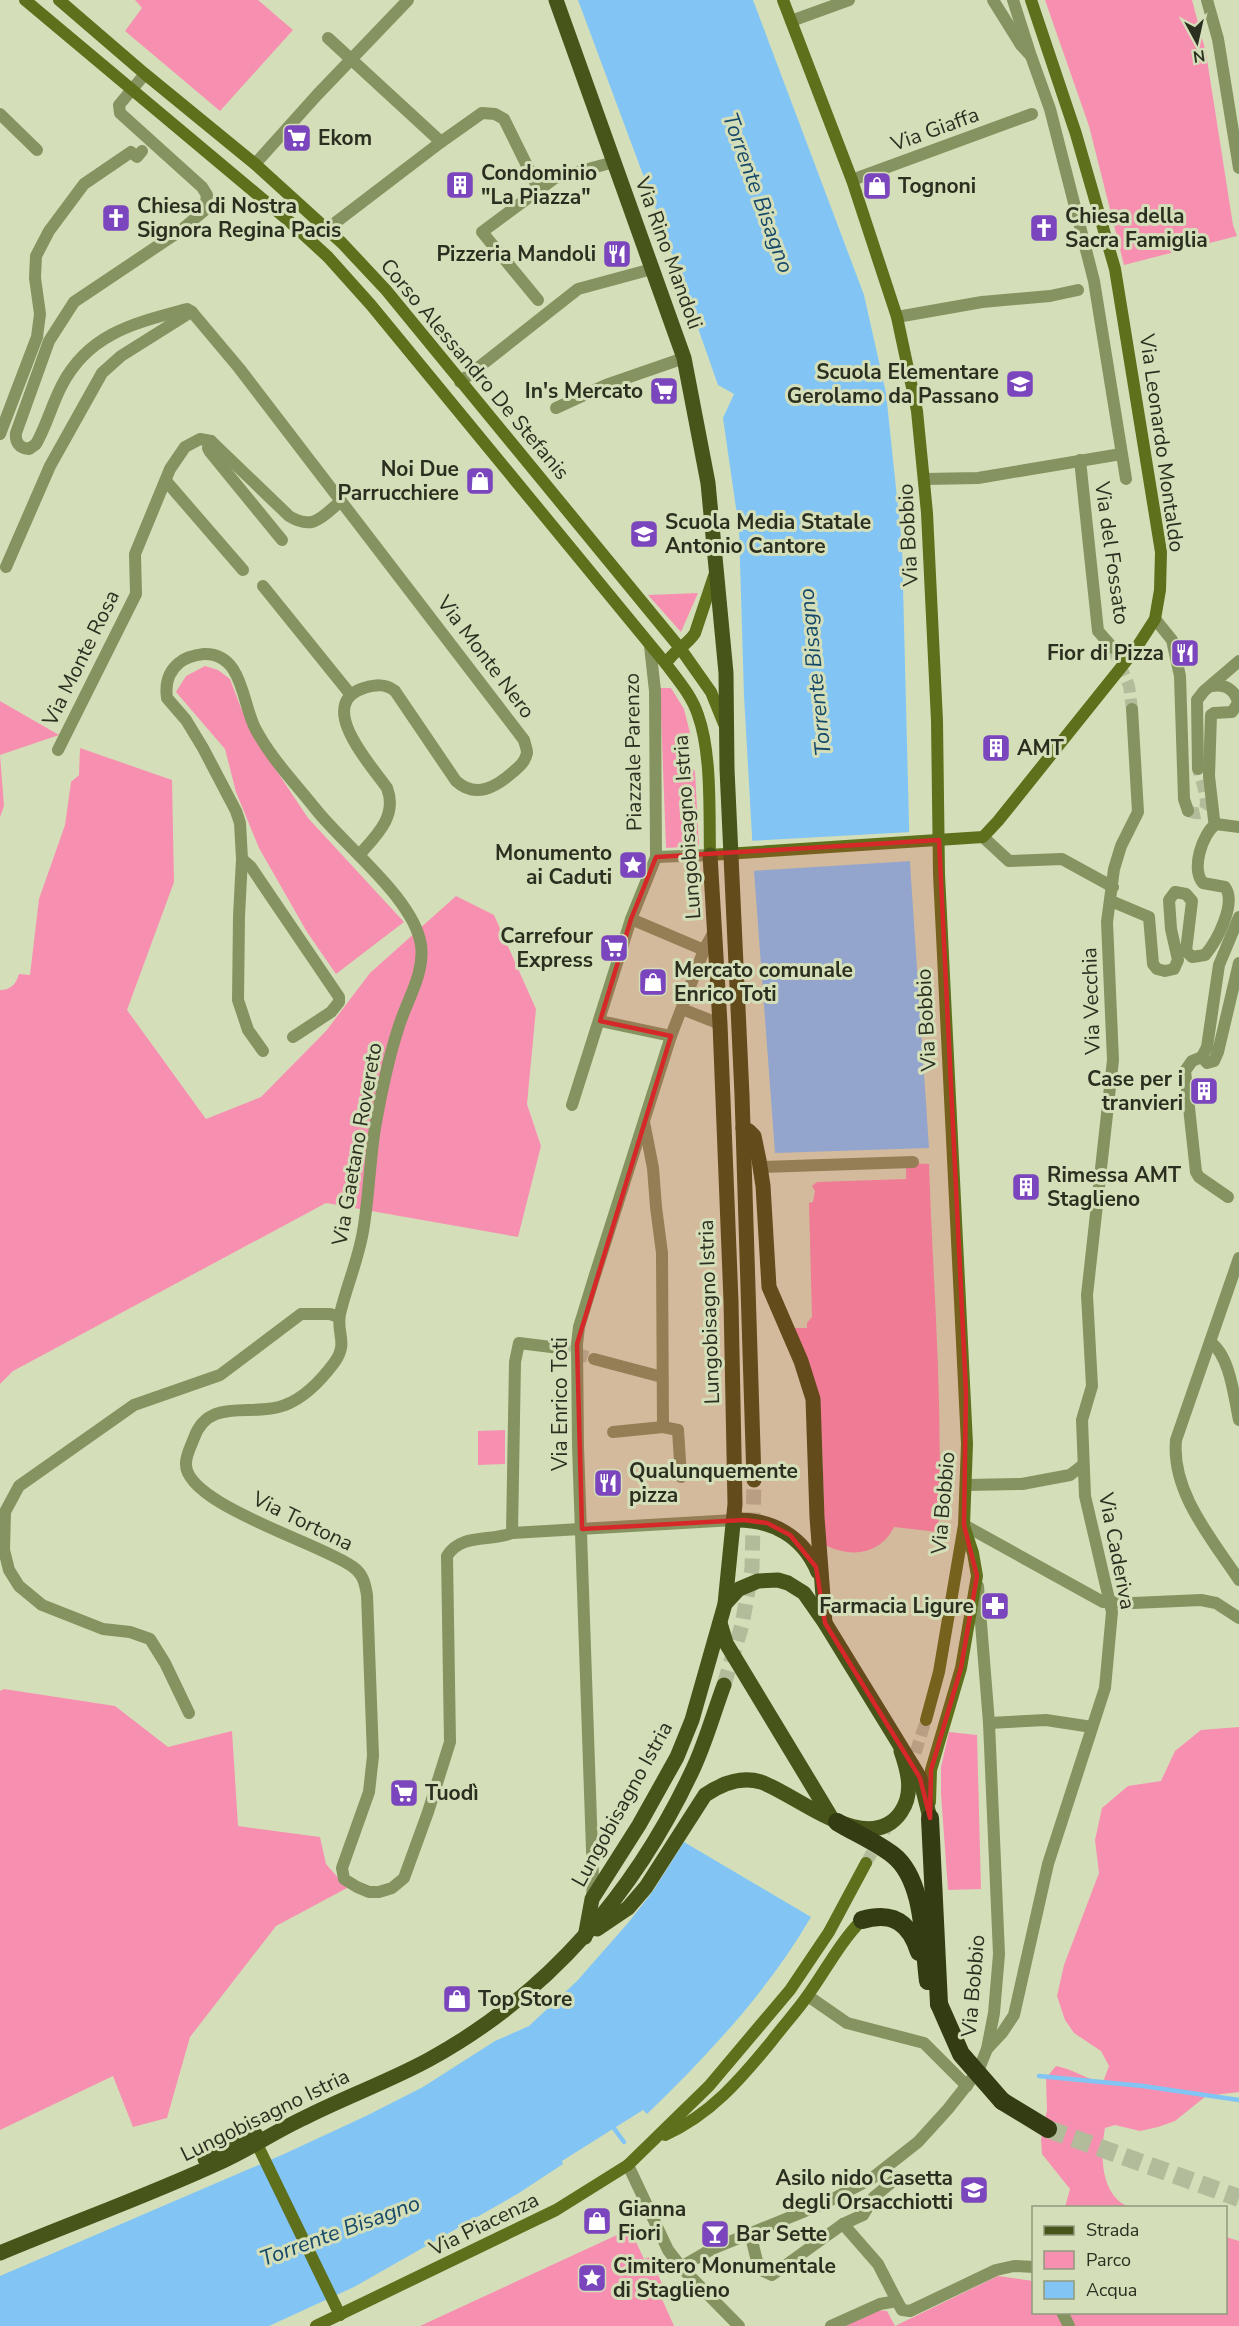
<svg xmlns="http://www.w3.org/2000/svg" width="1239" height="2326" font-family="'Nunito Sans',sans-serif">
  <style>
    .green { fill: #f790b0 }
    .water { fill: #82c5f5 }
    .pier { fill: #d4dfb9 }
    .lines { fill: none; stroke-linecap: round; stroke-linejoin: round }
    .stream { stroke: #82c5f5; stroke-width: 4.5 }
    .minor-tunnel { stroke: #b2bc9a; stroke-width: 12; stroke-dasharray: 12 6; stroke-linecap: butt }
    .secondary-tunnel { stroke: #b2bc9a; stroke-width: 12; stroke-dasharray: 12 6; stroke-linecap: butt }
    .primary-tunnel { stroke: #b2bc9a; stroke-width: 15; stroke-dasharray: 15 8; stroke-linecap: butt }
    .motorway-tunnel { stroke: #b2bc9a; stroke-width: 18; stroke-dasharray: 18 9; stroke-linecap: butt }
    .minor { stroke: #859361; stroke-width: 12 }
    .secondary { stroke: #5e701b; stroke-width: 12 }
    .primary { stroke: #47541a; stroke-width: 15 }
    .motorway { stroke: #333c12; stroke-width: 18 }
    .motorway-bridge { stroke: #333c12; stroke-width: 18 }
    .marked { fill: #d62828; fill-opacity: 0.2; stroke: #d62828; stroke-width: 4.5; stroke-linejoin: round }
    .labels { text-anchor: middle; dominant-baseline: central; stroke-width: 6; stroke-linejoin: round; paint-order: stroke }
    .street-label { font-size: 21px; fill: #2b2f20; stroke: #d4dfb9 }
    .poi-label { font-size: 21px; font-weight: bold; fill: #2b2f20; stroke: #d4dfb9; text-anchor: start }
    .water-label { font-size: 22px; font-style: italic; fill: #164969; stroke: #d4dfb9 }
  </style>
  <rect width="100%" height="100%" fill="#d4dfb9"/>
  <g class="green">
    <path d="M135,0h123l35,30 -73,81 -95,-80 17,-23z"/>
    <path d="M1045,0h147l14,53 27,172 4,11 -113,29 -35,-139z"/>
    <path d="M698,593l-17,39 -33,-37z"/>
    <path d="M205,666l13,4 12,9 11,29 17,35 50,75 96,104 -68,52 -29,-42 -48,-84 -23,-56 -11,-43 -49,-57 10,-16z"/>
    <path d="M660,688h11l13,21 6,24 -4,7v21l9,10 4,75 -33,2z"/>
    <path d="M0,701l59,34 -59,20 4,51 -4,11z"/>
    <path d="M80,748l92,32 2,102 -47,128 79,109 55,-22 65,-66 44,-58 86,-77 38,19 42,94 -9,95 14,42 -23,91 -192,-34 -313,168 -13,13v-394c11,0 16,-6 19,-16l11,1 9,-76 26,-74 6,-43 8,-7z"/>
    <path d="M906,1163l23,1c4,123 15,245 9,368l-44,-5c-14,28 -43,31 -69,18l-3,-105 -30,-112h15v-5l5,-6 -3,-114 4,-1 2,-11 -3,-5 5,-4 89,-3z"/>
    <path d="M505,1430v34l-27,1v-34z"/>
    <path d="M4,1689l111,17 53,41 64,-16 6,95 82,11 6,27 21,24 -71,38 -86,111 -23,81 -34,9 -20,-51 -113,54v-439z"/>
    <path d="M1239,1727v365l-33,4 -31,25 -17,6 -18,4 -25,-6 -10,3c-5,26 -5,67 24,79h-64l5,-18 -28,-35 -1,-14 6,-30 -1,-32 10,-12c17,3 29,13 47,16l6,-16 -8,-15 -27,-18 -9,-13 -8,-24 7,-31 35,-92 -4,-33 7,-32 26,-22 33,-5 14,-30 26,-21z"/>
    <path d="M949,1732l28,3 4,154 -33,1 -7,-96v-27z"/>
    <path d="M630,2229l14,30 6,-2 18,40 -6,2 12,27h-254z"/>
    <path d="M1226,2237l13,4v85h-164l-6,-13 157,-1z"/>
    <path d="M998,2276l35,5 1,31 23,1 6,13h-219l34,-16 9,1 8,15z"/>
  </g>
  <g class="water">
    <path d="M578,0h175l111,295 22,98 16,152 8,318 19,285 -154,5 -21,-282 -10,-175 -5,-167 -16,-111 11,-24 -16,-9 -57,-162z"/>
    <path d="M684,1842l127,75c-44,75 -102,137 -164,197l-4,-4 -81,51 1,3 -44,29 -165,94 -85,39h-269v-50l284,-122 82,-38 57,-29 72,-46 34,-15 48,-45 51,-58 25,-32z"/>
  </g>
  <path class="pier" d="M911,832l1,29 -161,10 -2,-30z"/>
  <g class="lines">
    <g class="stream">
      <path d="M1039,2076l104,10 96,14"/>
      <path d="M610,2123l14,19"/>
    </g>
    <g class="minor-tunnel">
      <path d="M1113,648l16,38 3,23"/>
      <path d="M1188,811c31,12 13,-30 10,-42"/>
      <path d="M559,1348l35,11"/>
    </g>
    <g class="secondary-tunnel">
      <path d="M910,1770l16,-50"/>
      <path d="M866,1863l25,-43"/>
    </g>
    <path class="primary-tunnel" d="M724,1685l18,-60 10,-57 2,-88"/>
    <path class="motorway-tunnel" d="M1048,2129l191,69"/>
    <g class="minor">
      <path d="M993,0l28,45 10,11 19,53 44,172 32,198"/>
      <path d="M1013,0l17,53"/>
      <path d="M1207,0l11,39 21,129"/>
      <path d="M791,21l58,-21"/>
      <path d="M328,38l113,104"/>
      <path d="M145,74l-26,31 1,8 82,74 5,8 -2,15 -25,21 -106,71 -25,39 -33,92c-1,9 3,15 13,16l7,-5c10,-17 16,-40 26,-59 27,-52 73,-62 125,-76l5,3"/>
      <path d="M0,114l37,36"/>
      <path d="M255,164l62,-69 91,-95"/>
      <path d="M852,180l180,-66"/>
      <path d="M327,229l114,-87 41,-29 13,1 9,5 35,71"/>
      <path d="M538,300l-56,-68 73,-54 59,-16"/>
      <path d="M192,312l47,56 285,372c1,4 3,9 3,13 -2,9 -7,13 -14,19 -17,15 -37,27 -57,9l-61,-90c-10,-8 -20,-6 -31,-3 -50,16 8,78 23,100 11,28 -11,48 -28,67"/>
      <path d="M897,317l85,-15 68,-6 28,-6"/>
      <path d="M460,382l118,-93 74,-20"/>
      <path d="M556,408l50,-23 78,-27"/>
      <path d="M0,434l37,-97 3,-23 -5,-36 1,-22 13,-25 35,-47 47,-32 6,5 5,-6"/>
      <path d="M211,441l-3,7 2,4 72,88"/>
      <path d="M1080,460l18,171 15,17"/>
      <path d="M925,479l53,-1 143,-24"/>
      <path d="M166,481l77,89"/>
      <path d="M6,567l44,-101 52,-93 19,-17 70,-44"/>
      <path d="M263,586l88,109"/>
      <path d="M1155,619l17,21 8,36 4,123 4,12"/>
      <path d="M1212,686c13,-2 23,3 26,17l-6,9 -18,1 -3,2 -2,61 5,44 2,4"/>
      <path d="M58,750l78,-156 -1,-40 35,-85 15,-22 15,-8 11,2 78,75c24,15 33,1 52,-15"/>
      <path d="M1198,769l-1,-69 7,-9 35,-30"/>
      <path d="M1216,824l23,3"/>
      <path d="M983,837l26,24 53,-2 51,28"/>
      <path d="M656,857l54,-2"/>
      <path d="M242,859l9,8 88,130v5l-8,10 -38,25"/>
      <path d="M1111,901l38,16 4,47 4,5 8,2 9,-2 4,-9 -7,-31 -2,-29 6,-8 11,2 6,7 -6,50 6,6 13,-2c12,-14 32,-52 20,-68l-22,-4c-12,-14 -1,-49 13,-59"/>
      <path d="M1239,917l-20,48 -12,82 -5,10 5,6 7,-2 4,-9 21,-89"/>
      <path d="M631,919l73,31"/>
      <path d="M682,1009l38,15"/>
      <path d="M600,1021l71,15"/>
      <path d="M263,1051l-15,-21 -10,-30 1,-84 3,-57 -2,-36 -4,-12 -33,-63 -17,-28 -19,-22c-2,-14 1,-26 12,-35 7,-6 16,-8 25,-9 39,-1 38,49 51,74 15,29 39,54 59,79 29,38 100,91 107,138 4,28 -14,55 -22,81 -11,33 -18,68 -24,102 -5,32 -6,65 -11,97 -4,31 -17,59 -24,89 -4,20 9,29 -6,49 -12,16 -30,35 -49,42 -33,13 -76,-9 -91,33 -3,8 -8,17 -8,25 -3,41 137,81 167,104 10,7 12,16 14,28l6,161 -4,36 -27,76 2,11 13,8 12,5h10l13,-4 12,-10 24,-66 22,-70 -3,-186c14,-23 43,-14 65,-23l222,-13"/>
      <path d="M1202,1057l-10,4 -7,10 11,101 3,5 29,20"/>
      <path d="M572,1105l59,-186 25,-62 -1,-166 -5,-45"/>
      <path d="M644,1122l9,46 3,39 6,46 1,174 15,3 3,47"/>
      <path d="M760,1167l153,-5"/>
      <path d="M1239,1258l-63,182c-5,52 36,99 63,140"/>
      <path d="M1210,1342c20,13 24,55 29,78"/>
      <path d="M594,1359l68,18"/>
      <path d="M613,1432l50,-5"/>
      <path d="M966,1485l56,-1 48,-9 13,-10"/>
      <path d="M964,1525l139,77 30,1 68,-3 15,3 23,15"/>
      <path d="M512,1533l3,-171 4,-19 40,5"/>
      <path d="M189,1713l-24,-50 -15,-24 -20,-7 -27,-3 -61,-24 -23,-19 -10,-16 -5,-20 1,-38 14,-26 115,-81 86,-30 81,-61h29l9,3"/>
      <path d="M989,1723l57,-3 46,7"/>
      <path d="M592,1899l1,-20 -15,-433 -1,-102 2,-17 15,-49 77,-242 33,-86 11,-20"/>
      <path d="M808,1996l39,27 77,20 43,43"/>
      <path d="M987,2049l15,-16 12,-18 34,-151 57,-176 7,-76 -27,-116 -3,-76 10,-34 -5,-91 26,-235 -6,-138 7,-53 7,-23 17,-34 -6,-103"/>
      <path d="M628,2165l40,85 13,17 58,59"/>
      <path d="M843,2224l35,40 19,37"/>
      <path d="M750,2233l9,36 13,6 71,-51 20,-9 11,-18 24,-20"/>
      <path d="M681,2267l31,-18 113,-46 46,-24 47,-37 30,-33 30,-38 9,-22 7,-36 5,-59 -10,-231 -11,-137"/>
      <path d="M1062,2312l7,14"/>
      <path d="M831,2326l49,-22 17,-3 5,9 8,1 86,-41 18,-4 20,1"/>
    </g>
    <g class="secondary">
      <path d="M25,0l265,222 38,35 43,48 295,359c12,16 26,32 32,51 14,39 11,98 12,140l273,-18 15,-16 137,-171 20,-31 5,-29 1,-38 -46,-283 -39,-135 -45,-134"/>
      <path d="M59,0l86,74 110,90 87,79 44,47 294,358 31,44 13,32"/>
      <path d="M783,0l69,180 45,137 20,94 10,102 10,208 2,153 28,570 -3,81 -25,147 -13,48"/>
      <path d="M666,664c6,-13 21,-18 29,-31l19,-57"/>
      <path d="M930,1802l1,-32 30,-102 16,-92 -4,-23 -9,-27"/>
      <path d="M665,2135c45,-20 75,-55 106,-93 12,-16 26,-31 37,-47 18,-25 32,-53 54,-75"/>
      <path d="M257,2144l83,171"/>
      <path d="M316,2326l240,-116 72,-45 81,-79 81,-96 39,-58 37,-69"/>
    </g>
    <g class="primary">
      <path d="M556,0l128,358 24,125 18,190 1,96 15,326 12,385"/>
      <path d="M743,1128l6,3 5,5 5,24 4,26 6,101 32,74 12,38 4,118 8,106"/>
      <path d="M734,1520c38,-1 69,16 84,52"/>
      <path d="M725,1604l14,-15 19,-8 20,-1 10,3 16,10 21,30 95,155 10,40"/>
      <path d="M720,1623l6,20 105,174"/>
      <path d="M597,1929l31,-21 18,-21 59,-92c16,-11 36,-19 56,-13 35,12 108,77 140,30 13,-19 7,-41 0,-61"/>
      <path d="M585,1937l7,-38 47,-74 38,-68 15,-37 33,-116 10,-100 -4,-203 -11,-277 -10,-169"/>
      <path d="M205,2159l26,-14 25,-10"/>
      <path d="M0,2253c74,-31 150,-58 223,-92 28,-13 53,-30 81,-43 41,-21 86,-37 126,-59 120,-66 207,-169 264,-292 12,-26 20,-55 30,-82"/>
    </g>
    <g class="motorway">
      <path d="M930,1818l9,186"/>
      <path d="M837,1822c18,11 39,20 56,33 32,25 30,88 35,126"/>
      <path d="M862,1920c31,-9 48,3 57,32"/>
      <path d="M1002,2101l46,28"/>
    </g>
    <path class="motorway-bridge" d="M939,2004l22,50 41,47"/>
  </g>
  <path class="marked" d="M939,840l27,552 -2,133 13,51 -16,92 -30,102 -1,48 -10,-40 -95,-155 -9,-56 -26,-32 -23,-12 -23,-3 -162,9 -5,-185 94,-308 -71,-15 31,-102 25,-62z"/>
  <defs>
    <g id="supermarket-square" transform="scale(1.5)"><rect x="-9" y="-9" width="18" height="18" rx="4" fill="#7b45bd" stroke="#d4dfb9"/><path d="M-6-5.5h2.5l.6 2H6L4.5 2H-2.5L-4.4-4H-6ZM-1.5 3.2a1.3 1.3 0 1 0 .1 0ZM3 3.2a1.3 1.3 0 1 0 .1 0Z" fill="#fff"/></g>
    <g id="building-square" transform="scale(1.5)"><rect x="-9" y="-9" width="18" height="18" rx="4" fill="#7b45bd" stroke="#d4dfb9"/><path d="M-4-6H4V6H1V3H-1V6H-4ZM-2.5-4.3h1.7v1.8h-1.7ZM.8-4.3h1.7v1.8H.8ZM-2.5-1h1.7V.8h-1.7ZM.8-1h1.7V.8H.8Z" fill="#fff"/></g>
    <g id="shop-square" transform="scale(1.5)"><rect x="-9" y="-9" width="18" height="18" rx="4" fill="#7b45bd" stroke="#d4dfb9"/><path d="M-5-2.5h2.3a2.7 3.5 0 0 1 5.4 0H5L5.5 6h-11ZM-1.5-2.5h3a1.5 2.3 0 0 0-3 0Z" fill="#fff"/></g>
    <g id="church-square" transform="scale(1.5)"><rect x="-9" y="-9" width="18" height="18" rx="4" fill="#7b45bd" stroke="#d4dfb9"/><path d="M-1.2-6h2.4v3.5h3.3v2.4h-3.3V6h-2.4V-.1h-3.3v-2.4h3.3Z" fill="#fff"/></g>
    <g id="restaurant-square" transform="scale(1.5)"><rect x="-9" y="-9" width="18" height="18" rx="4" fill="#7b45bd" stroke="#d4dfb9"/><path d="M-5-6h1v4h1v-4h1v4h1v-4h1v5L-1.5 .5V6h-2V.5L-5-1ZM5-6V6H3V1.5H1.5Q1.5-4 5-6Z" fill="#fff"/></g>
    <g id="school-square" transform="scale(1.5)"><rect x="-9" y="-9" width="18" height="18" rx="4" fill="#7b45bd" stroke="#d4dfb9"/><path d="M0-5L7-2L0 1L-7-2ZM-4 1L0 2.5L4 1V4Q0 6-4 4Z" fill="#fff"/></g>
    <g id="sight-square" transform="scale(1.5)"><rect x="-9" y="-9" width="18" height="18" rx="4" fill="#7b45bd" stroke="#d4dfb9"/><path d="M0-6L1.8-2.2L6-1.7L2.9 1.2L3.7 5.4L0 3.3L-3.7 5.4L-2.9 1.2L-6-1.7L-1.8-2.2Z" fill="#fff"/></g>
    <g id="pharmacy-square" transform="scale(1.5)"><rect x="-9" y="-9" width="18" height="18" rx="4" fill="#7b45bd" stroke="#d4dfb9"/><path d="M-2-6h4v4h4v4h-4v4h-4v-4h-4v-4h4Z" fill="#fff"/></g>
    <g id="bar-square" transform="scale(1.5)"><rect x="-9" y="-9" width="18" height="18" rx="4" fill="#7b45bd" stroke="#d4dfb9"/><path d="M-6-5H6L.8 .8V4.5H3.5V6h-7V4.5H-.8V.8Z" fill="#fff"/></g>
  </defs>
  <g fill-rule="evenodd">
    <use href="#supermarket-square" x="297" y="138"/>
    <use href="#building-square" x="460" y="185"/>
    <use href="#shop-square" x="877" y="186"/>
    <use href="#church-square" x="116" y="218"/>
    <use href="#church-square" x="1044" y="228"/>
    <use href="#restaurant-square" x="617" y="254"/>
    <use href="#school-square" x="1020" y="384"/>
    <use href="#supermarket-square" x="664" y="391"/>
    <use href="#shop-square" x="480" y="481"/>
    <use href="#school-square" x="644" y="534"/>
    <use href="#restaurant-square" x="1185" y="653"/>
    <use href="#building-square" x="996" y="748"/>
    <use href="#sight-square" x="633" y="865"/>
    <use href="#supermarket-square" x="614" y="948"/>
    <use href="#shop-square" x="653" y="982"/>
    <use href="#building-square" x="1204" y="1091"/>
    <use href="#building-square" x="1026" y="1187"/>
    <use href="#restaurant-square" x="608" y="1483"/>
    <use href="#pharmacy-square" x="995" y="1606"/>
    <use href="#supermarket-square" x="404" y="1793"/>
    <use href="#shop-square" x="457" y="1999"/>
    <use href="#school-square" x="974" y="2190"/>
    <use href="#shop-square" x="597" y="2221"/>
    <use href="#bar-square" x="715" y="2234"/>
    <use href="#sight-square" x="592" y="2278"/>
  </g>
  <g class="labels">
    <g class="street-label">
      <text transform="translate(935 129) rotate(-20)">Via Giaffa</text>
      <text transform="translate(669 253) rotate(70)">Via Rino Mandoli</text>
      <text transform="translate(475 369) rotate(50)">Corso Alessandro De Stefanis</text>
      <text transform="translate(1162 443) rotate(82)">Via Leonardo Montaldo</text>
      <text transform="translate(908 535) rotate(-93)">Via Bobbio</text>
      <text transform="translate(1112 553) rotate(82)">Via del Fossato</text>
      <text transform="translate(486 657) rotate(53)">Via Monte Nero</text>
      <text transform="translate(81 658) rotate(-64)">Via Monte Rosa</text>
      <text transform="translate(633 752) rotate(-91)">Piazzale Parenzo</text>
      <text transform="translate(687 827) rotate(-94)">Lungobisagno Istria</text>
      <text transform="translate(1091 1001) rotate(-92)">Via Vecchia</text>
      <text transform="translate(926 1020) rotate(-93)">Via Bobbio</text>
      <text transform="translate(357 1144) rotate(-80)">Via Gaetano Rovereto</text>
      <text transform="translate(709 1312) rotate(-92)">Lungobisagno Istria</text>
      <text transform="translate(560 1404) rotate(-90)">Via Enrico Toti</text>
      <text transform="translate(943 1503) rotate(-85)">Via Bobbio</text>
      <text transform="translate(303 1521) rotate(26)">Via Tortona</text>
      <text transform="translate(1117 1551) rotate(79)">Via Caderiva</text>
      <text transform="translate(622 1804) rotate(-61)">Lungobisagno Istria</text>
      <text transform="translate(973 1986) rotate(-85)">Via Bobbio</text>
      <text transform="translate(265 2115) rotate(-26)">Lungobisagno Istria</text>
      <text transform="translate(484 2224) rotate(-26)">Via Piacenza</text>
    </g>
    <g class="poi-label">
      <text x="318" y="138">Ekom</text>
      <text x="481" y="173">Condominio<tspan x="481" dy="24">"La Piazza"</tspan></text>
      <text x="898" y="186">Tognoni</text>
      <text x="137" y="206">Chiesa di Nostra<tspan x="137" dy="24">Signora Regina Pacis</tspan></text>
      <text x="1065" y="216">Chiesa della<tspan x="1065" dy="24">Sacra Famiglia</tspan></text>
      <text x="596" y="254" text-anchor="end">Pizzeria Mandoli</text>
      <text x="999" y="372" text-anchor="end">Scuola Elementare<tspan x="999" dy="24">Gerolamo da Passano</tspan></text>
      <text x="643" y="391" text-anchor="end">In's Mercato</text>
      <text x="459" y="469" text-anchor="end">Noi Due<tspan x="459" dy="24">Parrucchiere</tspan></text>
      <text x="665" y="522">Scuola Media Statale<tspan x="665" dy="24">Antonio Cantore</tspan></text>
      <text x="1164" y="653" text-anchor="end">Fior di Pizza</text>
      <text x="1017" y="748">AMT</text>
      <text x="612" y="853" text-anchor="end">Monumento<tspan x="612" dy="24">ai Caduti</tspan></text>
      <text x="593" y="936" text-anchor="end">Carrefour<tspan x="593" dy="24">Express</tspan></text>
      <text x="674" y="970">Mercato comunale<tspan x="674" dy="24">Enrico Toti</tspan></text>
      <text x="1183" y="1079" text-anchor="end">Case per i<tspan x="1183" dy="24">tranvieri</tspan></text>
      <text x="1047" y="1175">Rimessa AMT<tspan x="1047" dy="24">Staglieno</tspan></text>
      <text x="629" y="1471">Qualunquemente<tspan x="629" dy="24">pizza</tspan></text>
      <text x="974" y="1606" text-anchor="end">Farmacia Ligure</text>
      <text x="425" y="1793">Tuodì</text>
      <text x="478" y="1999">Top Store</text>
      <text x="953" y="2178" text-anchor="end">Asilo nido Casetta<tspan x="953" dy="24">degli Orsacchiotti</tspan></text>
      <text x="618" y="2209">Gianna<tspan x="618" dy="24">Fiori</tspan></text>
      <text x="736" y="2234">Bar Sette</text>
      <text x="613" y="2266">Cimitero Monumentale<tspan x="613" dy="24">di Staglieno</tspan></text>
    </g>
    <g class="water-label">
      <text transform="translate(758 193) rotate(70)">Torrente Bisagno</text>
      <text transform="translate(815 672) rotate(-96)">Torrente Bisagno</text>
      <text transform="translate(340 2231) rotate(-20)">Torrente Bisagno</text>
    </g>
  </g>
  <rect x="1032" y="2206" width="195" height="108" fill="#d4dfb9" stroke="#90997c" stroke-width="1.5"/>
  <rect x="1044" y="2226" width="30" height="9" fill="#47541a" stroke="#90997c" stroke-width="1.5"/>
  <text x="1086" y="2236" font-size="18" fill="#2b2f20">Strada</text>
  <rect x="1044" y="2251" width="30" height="18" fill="#f790b0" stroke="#90997c" stroke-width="1.5"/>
  <text x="1086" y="2266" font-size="18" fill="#2b2f20">Parco</text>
  <rect x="1044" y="2281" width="30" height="18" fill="#82c5f5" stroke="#90997c" stroke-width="1.5"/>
  <text x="1086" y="2296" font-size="18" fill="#2b2f20">Acqua</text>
  <g transform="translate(1197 42) rotate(172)" stroke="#d4dfb9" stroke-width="4.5" paint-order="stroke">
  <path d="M0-4.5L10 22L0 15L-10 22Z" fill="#2b2f20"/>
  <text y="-9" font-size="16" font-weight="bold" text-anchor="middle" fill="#2b2f20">N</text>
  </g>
</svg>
